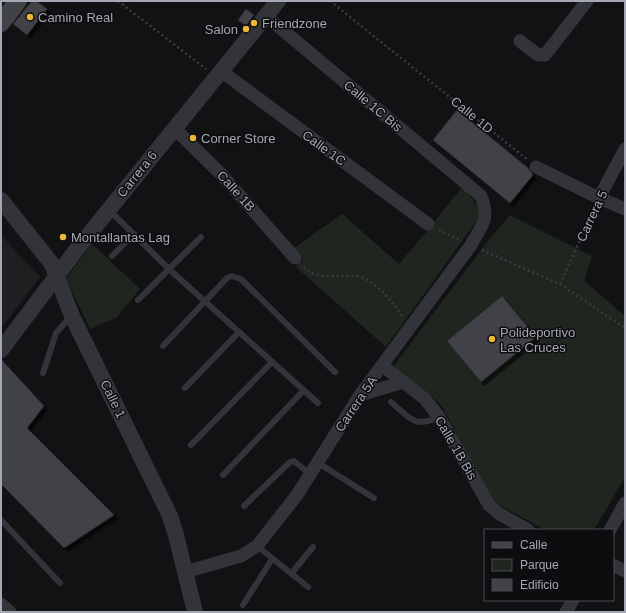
<svg xmlns="http://www.w3.org/2000/svg" width="626" height="613" font-family="Helvetica,sans-serif">
  <style>
    .built { fill: #1f1e21 }
    .green { fill: #1f2620 }
    .building { fill: #414247; stroke: #2d2c30; filter: url(#shadow) }
    .lines { fill: none; stroke-linecap: round; stroke-linejoin: round }
    .path { stroke: #3a3b40; stroke-width: 2.5; stroke-dasharray: 2 3; stroke-linecap: butt }
    .service { stroke: #333439; stroke-width: 6 }
    .minor { stroke: #333439; stroke-width: 13 }
    .tertiary { stroke: #333439; stroke-width: 16 }
    .secondary { stroke: #424348; stroke-width: 18 }
    .poi-dot { fill: #eab935; stroke: #0d0d0f; stroke-width: 1.5 }
    .labels { text-anchor: middle; dominant-baseline: central; stroke-width: 3; stroke-linejoin: round; paint-order: stroke }
    .poi-label { font-size: 13px; fill: #a4a8b4; stroke: #0d0d0f; text-anchor: start }
    .street-label { font-size: 13px; fill: #a4a8b4; stroke: #0d0d0f }
  </style>
  <defs>
    <filter id="shadow"><feDropShadow dx="3.5" dy="3.5" stdDeviation="0" flood-color="#0009"/></filter>
  </defs>
  <rect width="100%" height="100%" fill="#121214"/>
  <path class="built" d="M1,235l39,42 -39,52z"/>
  <g class="green">
    <path d="M463,186l19,27 -96,134 -90,-80 7,-9 -9,-10 48,-34 57,50 28,-33z"/>
    <path d="M510,215l82,41 -8,25 41,35v161l-31,53h-48l-49,-26 -14,-20 -41,-78 -9,-9 -41,-29 96,-127z"/>
    <path d="M92,244l48,45 -23,28 -27,12 -24,-50z"/>
  </g>
  <g class="building">
    <path d="M32,1h4l11,8 -20,26 -14,-11z"/>
    <path d="M246,9l8,6 -8,11 -8,-6z"/>
    <path d="M457,110l71,58 5,7 -23,28 -77,-63z"/>
    <path d="M502,296l34,41 -55,45 -34,-41z"/>
    <path d="M1,359l43,47 -17,22 87,87 -50,33 -63,-64z"/>
  </g>
  <g class="lines">
    <g class="path">
      <path d="M118,1l88,68"/>
      <path d="M330,1l198,159"/>
      <path d="M439,230l21,10"/>
      <path d="M482,250l78,34 65,44"/>
      <path d="M304,267c16,17 39,4 59,11 17,7 30,25 40,39"/>
      <path d="M560,284l35,-76"/>
    </g>
    <g class="service">
      <path d="M109,210l61,60 148,133"/>
      <path d="M112,256l22,-22"/>
      <path d="M138,300l63,-63"/>
      <path d="M163,346l64,-68 5,-2 9,3 94,93"/>
      <path d="M43,373l13,-40 14,-16"/>
      <path d="M185,388l54,-56"/>
      <path d="M391,402c18,15 23,27 48,15"/>
      <path d="M191,445l81,-83"/>
      <path d="M318,463l56,35"/>
      <path d="M223,475l80,-84"/>
      <path d="M244,506l46,-44 4,-1 17,14"/>
      <path d="M1,520l59,63"/>
      <path d="M257,546l51,41"/>
      <path d="M291,574l22,-27"/>
      <path d="M243,605l29,-46"/>
    </g>
    <g class="minor">
      <path d="M520,41l18,14h7l42,-54"/>
      <path d="M221,71l207,153"/>
      <path d="M174,128l47,46 74,84"/>
      <path d="M536,167l63,31 26,11"/>
      <path d="M599,198l26,-49"/>
      <path d="M383,366l42,33 14,18 50,88 9,8 30,17"/>
      <path d="M360,395l43,-13"/>
      <path d="M610,530l15,-27"/>
      <path d="M613,565l12,6"/>
      <path d="M185,572l56,-16 16,-10 40,-51 63,-100 111,-150c11,-20 19,-26 10,-49l-215,-180"/>
      <path d="M1,604l9,8"/>
      <path d="M566,612l7,-12"/>
    </g>
    <g class="tertiary">
      <path d="M1,200l51,64 20,52 98,200 6,19 19,77"/>
      <path d="M1,350l76,-101 201,-248"/>
    </g>
    <path class="secondary" d="M1,23l17,-22"/>
  </g>
  <g class="poi-dot">
    <circle cx="30" cy="17" r="4"/>
    <circle cx="254" cy="23" r="4"/>
    <circle cx="246" cy="29" r="4"/>
    <circle cx="193" cy="138" r="4"/>
    <circle cx="63" cy="237" r="4"/>
    <circle cx="492" cy="339" r="4"/>
  </g>
  <g class="labels">
    <g class="poi-label">
      <text x="38" y="17">Camino Real</text>
      <text x="262" y="23">Friendzone</text>
      <text x="238" y="29" text-anchor="end">Salon</text>
      <text x="201" y="138">Corner Store</text>
      <text x="71" y="237">Montallantas Lag</text>
      <text x="500" y="332">Polideportivo<tspan x="500" dy="15">Las Cruces</tspan></text>
    </g>
    <g class="street-label">
      <text transform="translate(373 106) rotate(40)">Calle 1C Bis</text>
      <text transform="translate(472 115) rotate(39)">Calle 1D</text>
      <text transform="translate(324 148) rotate(36)">Calle 1C</text>
      <text transform="translate(137 174) rotate(-51)">Carrera 6</text>
      <text transform="translate(236 191) rotate(48)">Calle 1B</text>
      <text transform="translate(592 216) rotate(-65)">Carrera 5</text>
      <text transform="translate(113 399) rotate(64)">Calle 1</text>
      <text transform="translate(356 404) rotate(-56)">Carrera 5A</text>
      <text transform="translate(456 448) rotate(60)">Calle 1B Bis</text>
    </g>
  </g>
  <rect width="626" height="613" fill="none" stroke="#a4a8b4" stroke-width="4"/>
  <rect x="484" y="529" width="130" height="72" fill="#0d0d0f" stroke="#494b51"/>
  <rect x="492" y="542" width="20" height="6" fill="#424348" stroke="#494b51"/>
  <text x="520" y="549" font-size="12" fill="#a4a8b4">Calle</text>
  <rect x="492" y="559" width="20" height="12" fill="#1f2620" stroke="#494b51"/>
  <text x="520" y="569" font-size="12" fill="#a4a8b4">Parque</text>
  <rect x="492" y="579" width="20" height="12" fill="#414247" stroke="#494b51"/>
  <text x="520" y="589" font-size="12" fill="#a4a8b4">Edificio</text>
</svg>
